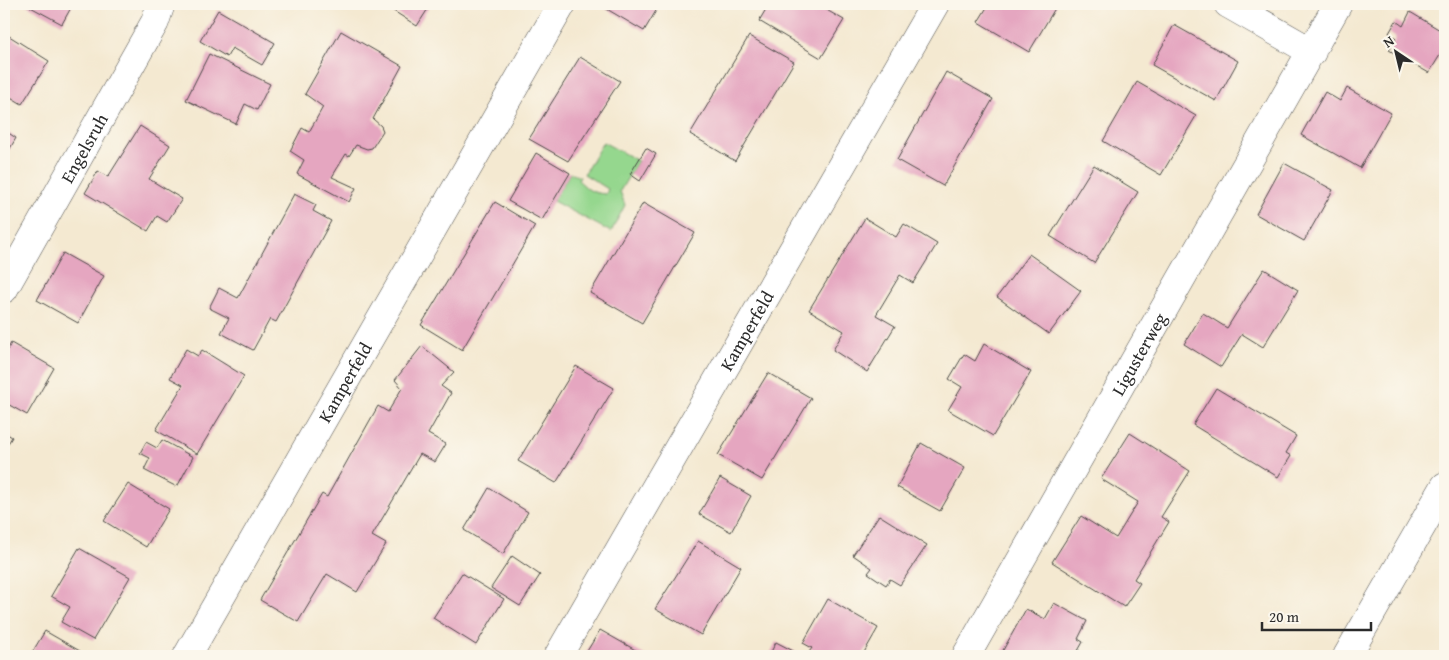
<svg xmlns="http://www.w3.org/2000/svg" width="1449" height="660" font-family="'Gentium Book Plus',serif">
  <style>
    .green { fill: #95d78e; stroke: #60815c }
    .building { fill: #e5a6c0 }
    .lines { fill: none; stroke-linecap: round; stroke-linejoin: round }
    .minor-casing { stroke: #494844; stroke-width: 29 }
    .secondary-casing { stroke: #494844; stroke-width: 29 }
    .minor { stroke: #fff; stroke-width: 28 }
    .secondary { stroke: #fff; stroke-width: 28 }
    .labels { text-anchor: middle; dominant-baseline: central; stroke-width: 4.5; stroke-linejoin: round; paint-order: stroke }
    .street-label { font-size: 18px; fill: #2b2b2b; stroke: #fbf7ec }
  </style>
  <rect width="100%" height="100%" fill="#fbf7ec"/>
  <filter id="ink" filterUnits="userSpaceOnUse"><feTurbulence type="fractalNoise" baseFrequency=".02" numOctaves="2"/><feDisplacementMap in="SourceGraphic" scale="10" xChannelSelector="R" yChannelSelector="G"/><feConvolveMatrix kernelMatrix="1 2 1 2 8 2 1 2 1" color-interpolation-filters="sRGB"/></filter>
  <filter id="wash" filterUnits="userSpaceOnUse"><feTurbulence type="fractalNoise" baseFrequency=".0096" numOctaves="4" result="noise"/><feDisplacementMap in="SourceGraphic" scale="20" xChannelSelector="R" yChannelSelector="G"/><feGaussianBlur stdDeviation="1.12" result="paint"/><feColorMatrix in="noise" values="0 0 0 0 0 0 0 0 0 0 0 0 0 0 0 0 0 1.4 0 .05"/><feComposite in="paint" operator="in"/></filter>
  <g filter="url(#wash)">
    <rect width="100%" height="100%" fill="#f4e9d1"/>
    <path class="green" d="M603,142l35,19 -18,30 5,14 -14,27 -58,-31 17,-28 10,4 -2,3c10,9 12,13 28,14l2,-5 -24,-15z"/>
    <g id="blocks">
      <g class="building">
        <path d="M25,4h48l-11,20z"/>
        <path d="M396,4h35l-14,22 -25,-16z"/>
        <path d="M607,4h53l-16,27 -39,-23z"/>
        <path d="M769,4h57l-3,4 21,12 -23,38 -62,-37z"/>
        <path d="M989,4h66l2,1 -28,47 -51,-30z"/>
        <path d="M218,10l57,33 -13,22 -30,-17 -5,9 -27,-16z"/>
        <path d="M1410,12l35,21v14l-16,26 -40,-23 7,-12 -7,-5 7,-12 7,5z"/>
        <path d="M1174,25l64,36 -22,40 -64,-36z"/>
        <path d="M341,31l61,35 -29,53 8,7 2,5 -11,17 -5,1 -11,-4 -7,11 -3,-2 -14,23 24,11 -7,14 -52,-28 7,-14 -14,-9 12,-23 7,4 14,-25 -18,-13z"/>
        <path d="M6,34l43,27 -27,43 -18,-11v-55z"/>
        <path d="M749,36l45,26 -59,99 -45,-27z"/>
        <path d="M209,54l61,30 -13,26 -12,-6 -9,20 -50,-24z"/>
        <path d="M580,57l40,24 -52,80 -39,-22z"/>
        <path d="M946,72l47,27 -50,87 -46,-26z"/>
        <path d="M1137,82l59,34 -35,59 -58,-34z"/>
        <path d="M1347,88l44,25 -31,55 -59,-33 24,-43 15,9z"/>
        <path d="M140,126l30,19 -21,34 33,20 -15,23 -10,-6 -9,15 -63,-38 13,-22 10,6z"/>
        <path d="M4,130l12,8 -12,21z"/>
        <path d="M646,148l10,6 -16,27 -10,-7z"/>
        <path d="M536,153l34,20 -28,47 -34,-19z"/>
        <path d="M1284,163l49,27 -29,51 -48,-27z"/>
        <path d="M1094,165l44,27 -44,71 -44,-27z"/>
        <path d="M294,194l22,11 -3,6 18,10 -55,101 -6,-3 -17,31 -32,-17 8,-15 -20,-10 10,-20 19,10z"/>
        <path d="M495,202l40,24 -73,124 -41,-25z"/>
        <path d="M643,203l52,30 -53,90 -52,-30z"/>
        <path d="M865,218l31,19 8,-13 33,20 -24,39 -13,-8 -24,40 19,11 -28,46 -34,-22 11,-19 -35,-21z"/>
        <path d="M63,253l41,23 -26,47 -41,-23z"/>
        <path d="M1029,254l52,37 -32,43 -52,-37z"/>
        <path d="M1264,269l34,21 -35,57 -21,-13 -21,33 -37,-23 19,-31 24,15z"/>
        <path d="M11,343l43,25 -27,47 -23,-13v-45z"/>
        <path d="M984,344l47,28 -38,64 -45,-26 14,-23 -13,-8 15,-25 11,7z"/>
        <path d="M422,346l32,26 -13,14 10,7 -23,41 18,10 -11,18 -15,-8 -48,82 14,8 -29,48 -30,-18 -29,48 -38,-22 62,-106 5,3 51,-91 10,6 14,-24 -7,-8z"/>
        <path d="M186,349l12,7 4,-6 42,26 -47,78 -41,-24 27,-45 -13,-7z"/>
        <path d="M576,366l38,22 -58,95 -38,-22z"/>
        <path d="M768,373l43,25 -49,82 -44,-25z"/>
        <path d="M1216,388l80,48 -10,17 5,3 -13,21 -85,-52z"/>
        <path d="M4,432l8,5 -8,13z"/>
        <path d="M1130,433l60,38 -29,46 8,5 -35,57 6,4 -16,24 -72,-45 29,-46 35,22 22,-36 -37,-23z"/>
        <path d="M162,440l31,17 -16,30 -33,-17 6,-12 -10,-5 6,-11 11,6z"/>
        <path d="M921,443l44,25 -25,43 -43,-24z"/>
        <path d="M720,478l31,18 -20,36 -32,-18z"/>
        <path d="M128,484l41,25 -23,38 -42,-26z"/>
        <path d="M489,488l39,24 -25,42 -39,-24z"/>
        <path d="M879,515l48,30 -27,40 -10,-6 -4,6 -18,-12 4,-5 -19,-13z"/>
        <path d="M698,541l43,26 -40,68 -46,-26z"/>
        <path d="M79,548l51,29 -37,63 -32,-18 9,-15 -19,-11z"/>
        <path d="M512,556l28,19 -20,31 -29,-18z"/>
        <path d="M462,573l42,26 -28,46 -43,-27z"/>
        <path d="M828,599l50,29 -16,28 -55,-1 5,-7 -9,-5z"/>
        <path d="M1054,603l33,18 -9,18 5,3 -8,14h-65l-8,-4 24,-43 19,10z"/>
        <path d="M600,630l46,26h-62z"/>
        <path d="M45,631l40,23 -1,2h-54z"/>
        <path d="M776,642l27,14h-34z"/>
      </g>
    </g>
  </g>
  <g filter="url(#ink)">
    <use href="#blocks" fill-opacity="0" stroke="#494844" stroke-width="1"/>
    <g class="lines">
      <g class="minor-casing">
        <g id="minor">
          <path d="M1228,4l84,48"/>
          <path id="s1" d="M4,289l151,-267 6,-18"/>
          <path id="s2" d="M187,656l375,-652"/>
          <path id="s3" d="M558,656l377,-652"/>
          <path id="s4" d="M966,656l372,-652"/>
        </g>
      </g>
      <g class="secondary-casing">
        <path id="secondary" d="M1347,656l98,-170"/>
      </g>
      <use href="#minor" class="minor"/>
      <use href="#secondary" class="secondary"/>
    </g>
  </g>
  <g class="labels">
    <g class="street-label">
      <text stroke="none"><textPath href="#s1" startOffset="162">Engelsruh</textPath></text>
      <text stroke="none"><textPath href="#s3" startOffset="376">Kamperfeld</textPath></text>
      <text stroke="none"><textPath href="#s4" startOffset="348">Ligusterweg</textPath></text>
      <text stroke="none"><textPath href="#s2" startOffset="316">Kamperfeld</textPath></text>
    </g>
  </g>
  <rect width="1449" height="660" fill="none" stroke="#fbf7ec" stroke-width="20"/>
  <g transform="translate(1396 52) rotate(325)" stroke="#fbf7ec" stroke-width="4" paint-order="stroke">
  <path d="M0-4L9 19L0 12L-9 19Z" fill="#2b2b2b"/>
  <text y="-8" font-size="14" font-weight="bold" text-anchor="middle" fill="#2b2b2b">N</text>
  </g>
  <path d="M1262 622v8h109v-8" fill="none" stroke="#2b2b2b" stroke-width="2.5"/>
  <text x="1269" y="622" font-size="15" fill="#2b2b2b" stroke="#fbf7ec" stroke-width="4" paint-order="stroke">20 m</text>
</svg>
